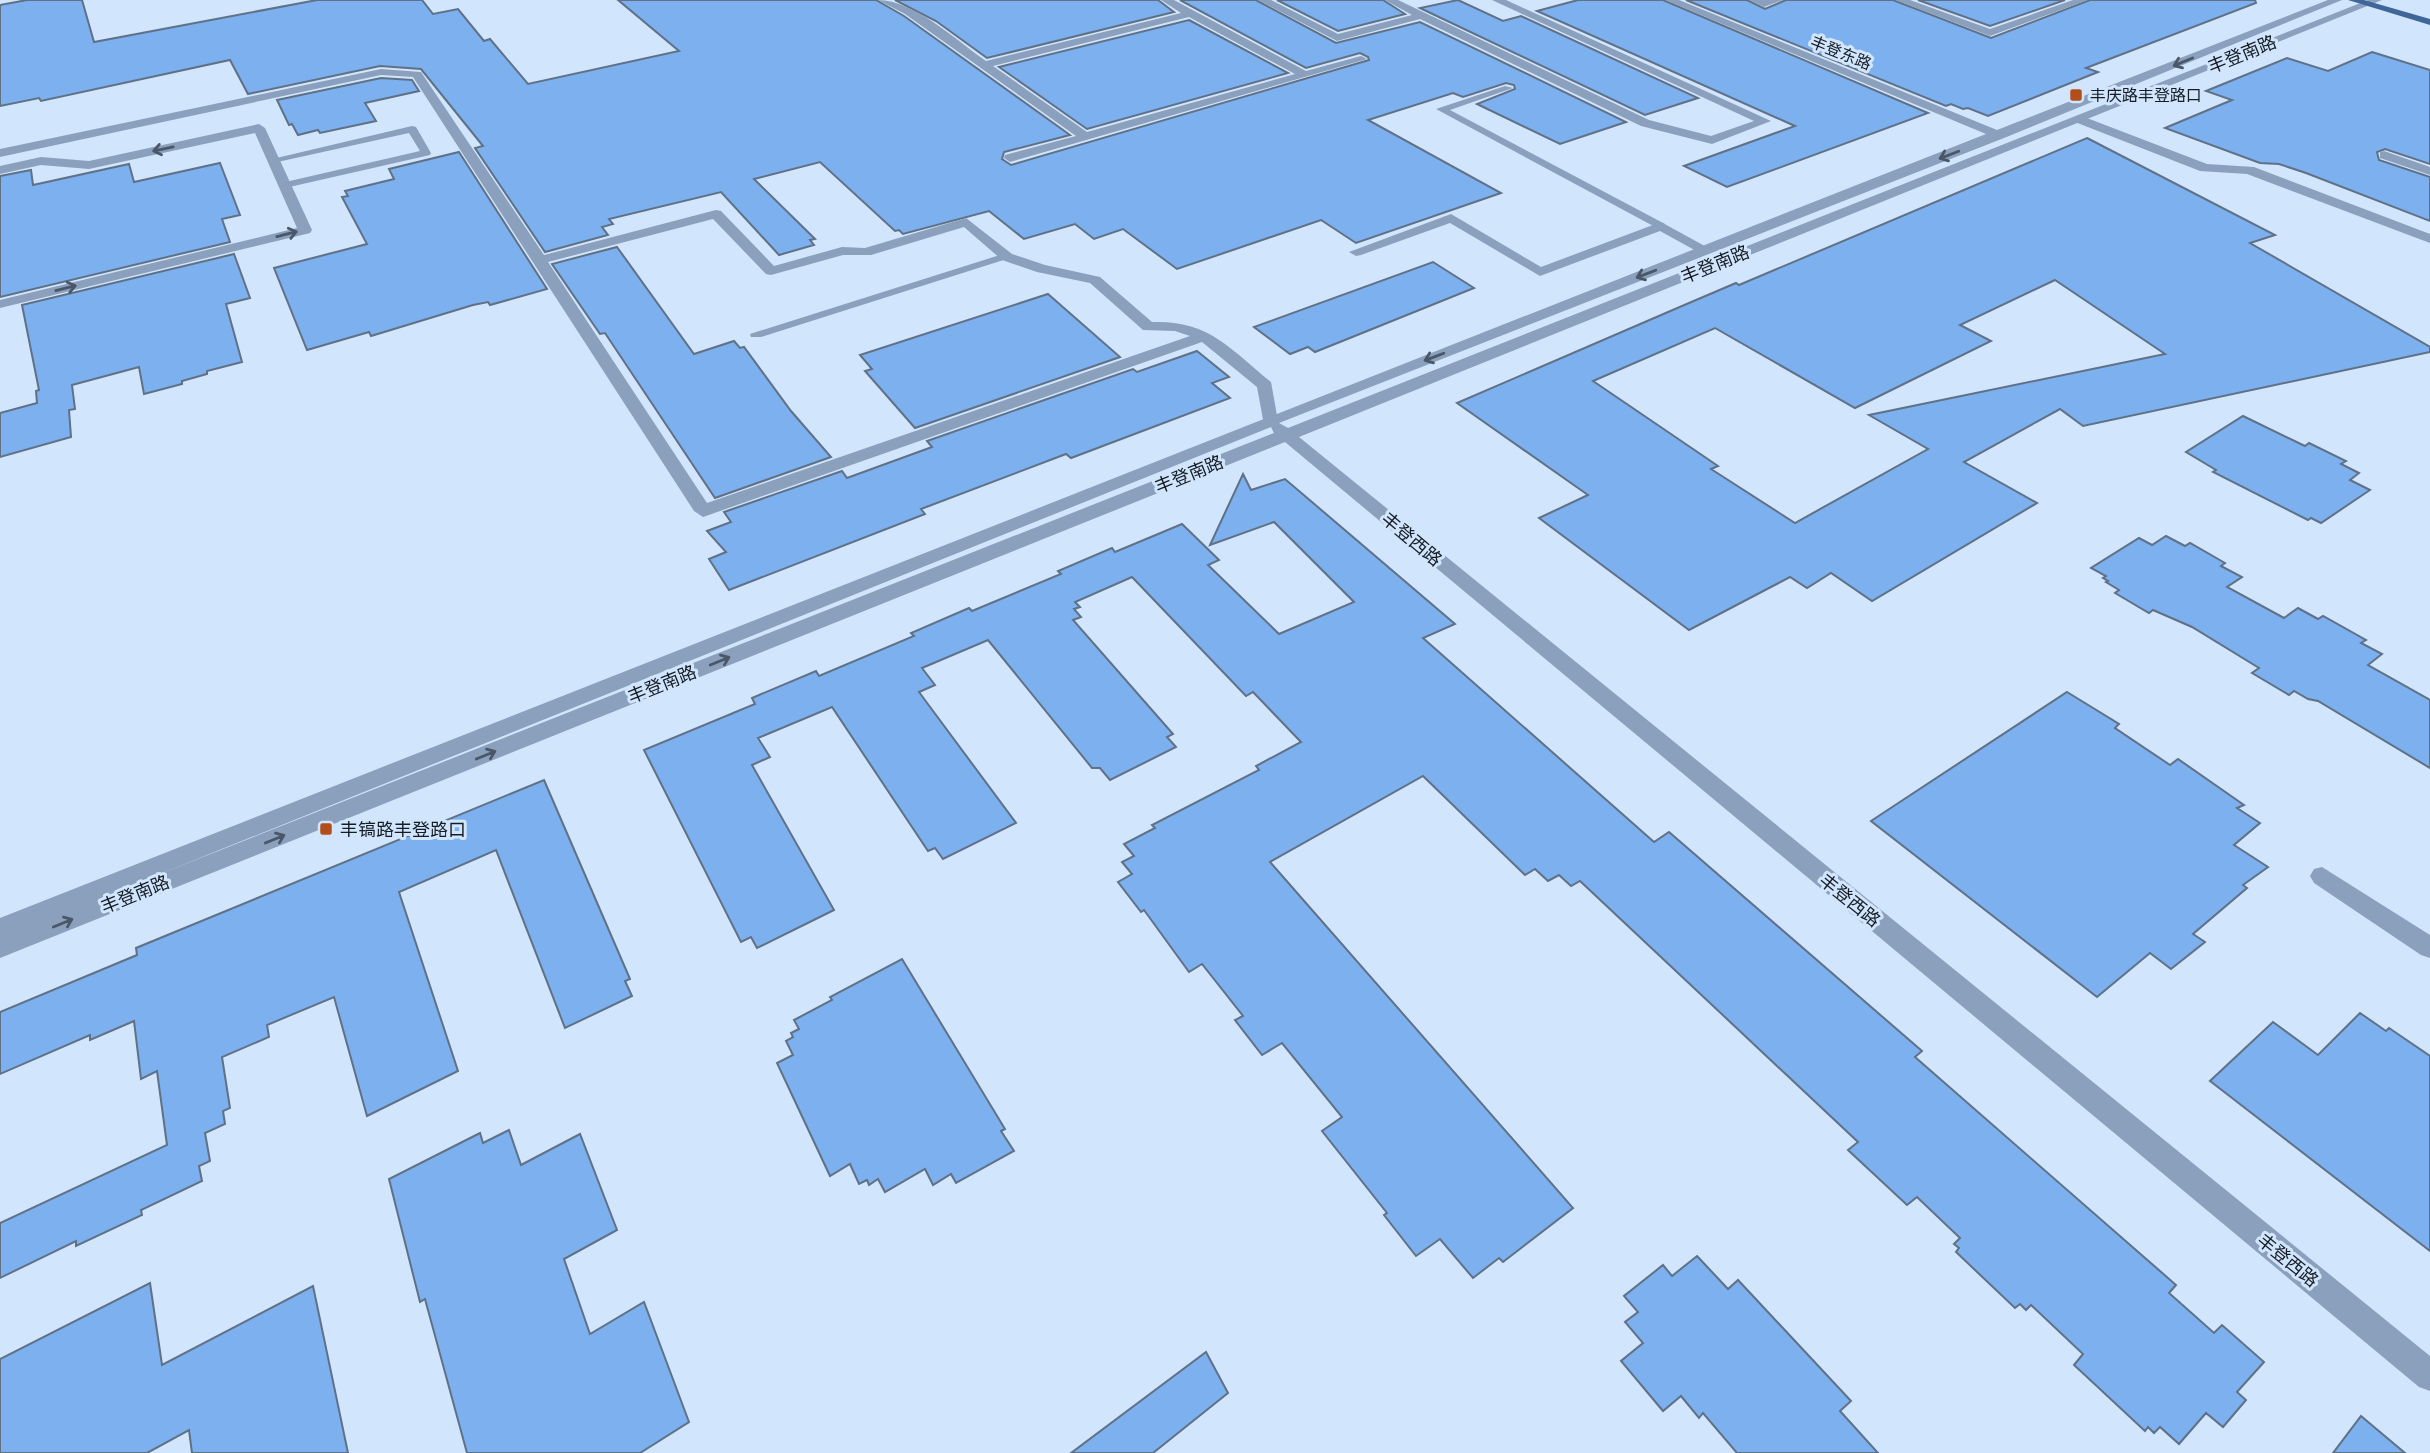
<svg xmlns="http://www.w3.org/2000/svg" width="2430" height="1453" font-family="Raleway,'Noto Sans SC',sans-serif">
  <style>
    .building { fill: #7cb0ef; stroke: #607186; stroke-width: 2; fill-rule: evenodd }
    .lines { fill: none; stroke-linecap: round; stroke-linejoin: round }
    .service { fill: #8aa0bc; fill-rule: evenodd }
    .minor { fill: #8aa0bc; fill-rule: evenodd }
    .tertiary { fill: #8aa0bc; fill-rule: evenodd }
    .primary { fill: #3e6798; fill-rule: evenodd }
    .oneway { stroke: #4a5768 }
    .poi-dot { fill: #b24e1b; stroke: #d1e5fd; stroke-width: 2.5 }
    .labels { text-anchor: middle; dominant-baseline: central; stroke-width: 6; stroke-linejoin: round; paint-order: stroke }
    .far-street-label { font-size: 16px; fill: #151c24; stroke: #d1e5fd }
    .far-poi-label { font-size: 16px; fill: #151c24; stroke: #d1e5fd; text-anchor: start }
    .street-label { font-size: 18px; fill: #151c24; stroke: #d1e5fd }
    .poi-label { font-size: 18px; fill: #151c24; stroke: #d1e5fd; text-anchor: start }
  </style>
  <rect width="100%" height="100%" fill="#d1e5fd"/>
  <g class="building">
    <path d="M27,0h55l12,42 223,-42h105l11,14 25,-5 26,32 6,-2 38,45 151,-33 -61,-51h258l28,16 166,119 -66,17 -2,7 9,6 358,-105 -1,-3 -8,-4 -54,15 -126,-68h76l80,43 84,-21 206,100 -66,22 -83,-40 38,-15 -1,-4 -8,-2 -43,14 -10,-4 -85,27 133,73 -145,50 -35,-23 -144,49 -54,-40 -29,10 -19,-15 -51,15 -35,-28 -86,23 -4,-4 -4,1 -75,-69 -66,17 61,60 -5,1 4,5 -35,10 -58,-63 -112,27 4,5 -11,3 6,8 -63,17 -70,-104 8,-2 -62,-77 -41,-3 -132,28 -18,-34 -189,41 -2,-3 -39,8v-101z"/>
    <path d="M895,0h263l16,12 -187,46 -51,-37z"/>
    <path d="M1277,0h106l22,14 -67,17z"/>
    <path d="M1458,0l45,21 18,-5 177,82 -53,17 -225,-107z"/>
    <path d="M1578,0h85l265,113 -201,74 -43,-21 111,-40 -258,-115z"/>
    <path d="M1686,0h61l18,9 21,-9h107l98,38 99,-38h165l1,3 -170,65 12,4 -110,44 -20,-8 -5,1 -12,-5 -5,2z"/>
    <path d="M1918,0h147l-75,26z"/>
    <path d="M1189,20l99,53 -201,56 -88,-62z"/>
    <path d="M2372,52l58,18v94l-45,-15 -8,3 2,8 51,17v44l-124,-48 -27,-9 -19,-1 -95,-35 67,-28 -26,-9 81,-33 41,13z"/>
    <path d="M381,78l31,2 7,11 -54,12 11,18 -56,12 -2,-3 -20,5 -6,-11 -3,1 -12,-25z"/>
    <path d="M2087,138l188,97 -25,8 180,104v5l-347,74 -23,-17 -96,53 73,41 -165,98 -41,-28 -24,15 -17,-11 -101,53 -150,-112 49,-23 -131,-92 225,-97 54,-23 3,2zM2055,280l110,74 -296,61 59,34 -133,74 -84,-54 7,-3 -125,-85 122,-53 140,80 136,-67 -31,-16z"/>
    <path d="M459,152l88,137 -57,16 -2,-3 -15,3 -102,31 -2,-4 -62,18 -33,-82 93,-24 -25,-47 6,-1 -3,-5 49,-12 -5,-10z"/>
    <path d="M220,163l20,52 -18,4 8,23 -230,55v-121l31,-6 2,15 96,-21 5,18z"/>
    <path d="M617,247l77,107 40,-13 6,7 4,-1 47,64 40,46 -116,41 -110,-165 -5,1 -48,-70z"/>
    <path d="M234,254l16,44 -24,6 16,58 -35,9v3l-25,7v3l-38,10 -5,-27 -67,18 3,24 -6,1 2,27 -71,20v-44l37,-10 -1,-12 3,-1 -17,-85z"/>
    <path d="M1433,262l41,26 -159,64 -7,-5 -18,7 -36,-27z"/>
    <path d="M1048,294l72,63 -205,71 -50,-57 7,-2 -12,-14z"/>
    <path d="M1197,351l32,26 -17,6 18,15 -159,60 -5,-4 -145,55 4,5 -196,76 -20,-31 17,-7 -19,-21 24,-9 -7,-10 118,-41 5,7 85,-31 -5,-6 206,-72 4,3z"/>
    <path d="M2243,416l62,30 4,-3 37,18 -5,3 18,9 -9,7 20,10 -49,33 -10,-5 -3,2 -95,-48 3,-2 -30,-18z"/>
    <path d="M1243,474l8,16 34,-11 170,145 -32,14 231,204 15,-10 253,219 -7,6 261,228 -7,8 45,40 8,-8 42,37 -27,30 9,8 -23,27 -17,-14 -27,31 -19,-17 -6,6 -6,-6 -3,4 -71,-66 9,-11 -52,-49 -5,5 -6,-6 -5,4 -59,-56 3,-4 -5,-4 6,-6 -43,-41 -10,8 -59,-55 10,-8 -278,-261 -9,5 -12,-11 -11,6 -13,-12 -10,6 -102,-99 -153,86 303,346 -70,54 -4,-4 -26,20 -33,-39 -24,17 -32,-41 3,-2 -65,-82 20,-14 -60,-74 -20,12 -27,-35 8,-4 -41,-52 -13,8 -45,-62 -3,2 -23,-30 14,-8 -10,-12 12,-6 -10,-12 31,-16 -3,-3 107,-55 -3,-4 45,-24 -48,-50 -7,4 -114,-119 -57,25 5,5 -6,2 7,8 -8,3 100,114 -6,3 9,10 -66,33 -10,-12h-8l-104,-128 -66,28 13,17 -16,7 97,131 -73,36 -8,-11 -7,3 -96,-144 -74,31 12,19 -18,8 82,145 -77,38 -6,-11 -10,5 -97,-192 111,-46 -3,-6 64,-27 3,5 95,-40 -3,-3 58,-25 3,3 89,-37 -3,-3 54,-23 3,4 67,-28 37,36 -11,5 71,69 75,-32 -80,-80 -64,23z"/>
    <path d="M2166,536l19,10 5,-3 35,20 -4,3 21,11 -15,10 57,31 14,-10 20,11 5,-3 43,24 -5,3 21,11 -14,11 62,35v68l-112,-67 -10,-2 -14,-8 -5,4 -37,-22 7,-5 -67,-41 -39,-17 -4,3 -34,-20 4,-3 -13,-8 2,-1 -5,-3 3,-2 -15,-8 48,-30 13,7z"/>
    <path d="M2067,692l52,32 -4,4 55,37 8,-6 66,46 -7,3 23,15 -26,22 34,22 -25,18 4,3 -54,46 12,8 -34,27 -21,-16 -53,44 -226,-176z"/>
    <path d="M544,780l86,199 -5,2 7,15 -67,32 -69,-178 -97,42 59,179 -91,45 -33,-119 -67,28 2,12 -47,20 8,51 -7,3 2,13 -20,9 5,28 -11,5 3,15 -61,29 1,5 -66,31v-5l-76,37v-55l167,-78 -10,-74 -16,8 -7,-58 -44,19v-5l-90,39v-62l137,-57 -1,-7z"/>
    <path d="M902,959l103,170 -4,2 13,20 -58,32 -5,-9 -18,11 -8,-16 -40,23 -7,-13 -9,6 -2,-5 -8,4 -9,-20 -20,12 -53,-113 16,-8 -7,-14 7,-4 -2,-4 8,-4 -5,-9 38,-20 -2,-3z"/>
    <path d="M2360,1013l26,18 3,-3 41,28v195l-220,-170 63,-59 45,33z"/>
    <path d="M509,1130l12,35 59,-31 37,96 -53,29 26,75 54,-32 45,120 -49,31h-173l-42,-154 -5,3 -31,-123 91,-46 3,10z"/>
    <path d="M1697,1256l31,33 10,-9 113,121 -11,10 38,42h-141l-34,-40 -4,5 -18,-22 -18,15 -42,-50 22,-18 -18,-21 13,-10 -14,-16 39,-31 9,11z"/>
    <path d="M150,1283l12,82 151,-79 35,167h-156l-3,-23 -42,23h-147v-94z"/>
    <path d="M1206,1352l22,41 -75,60h-82z"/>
    <path d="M2361,1416l44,37h-72z"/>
  </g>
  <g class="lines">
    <g class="service">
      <path d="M1505,86l8,2 -63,22 215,114v4h-8l-221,-119z"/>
      <path d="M412,126l4,1 15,26 -1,2 -145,33 -5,-3 1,-2 139,-32 -11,-18 -136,30 -5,-3z"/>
      <path d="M1003,254l10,3 -252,80h-10l-1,-3z"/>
    </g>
    <g class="minor">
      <path d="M878,0c36,0 79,41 108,61l195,-48 -20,-13h13l132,71 55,-15 6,3 -357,103 -6,-4 1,-3 71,-19 -171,-122zM1189,17l106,57 -208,58 -94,-66z"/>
      <path d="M1258,0h13l67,34 74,-19 -27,-15h13l251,120 62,16 43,-15 -262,-121h14l265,121 -59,23 -71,-18 -221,-107 -83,22z"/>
      <path d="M1749,0h34l-19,7z"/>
      <path d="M1895,0h15l80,29 83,-29h15l-98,36z"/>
      <path d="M381,69l40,3 123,183 172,-45 5,1 53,55 68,-19 23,1 101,-30 46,36 33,11 55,12 52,45c57,-2 77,26 119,60l7,39 -8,5 -6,-1 -7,-38 -55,-45 -499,175 -9,-6 -281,-434 -32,-2 -381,82v-8zM713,219l53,55 5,1 72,-20h28l93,-28 38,33 35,12 53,11 53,47 32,1 15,5 -483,167 -159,-241z"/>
      <path d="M2079,115l128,49 47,3 176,67v9l-183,-69 -47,-3 -125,-49 -2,-3z"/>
      <path d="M259,124l6,4 47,102 -2,3 -310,75v-8l297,-72 -42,-95 -166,36 -48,-4 -41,9v-8l41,-9 48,4z"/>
      <path d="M2384,151l46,16v8l-50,-17v-6z"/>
      <path d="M1451,214l90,53 120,-45 51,28 -7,4 -5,-1 -40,-22 -120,45 -90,-53 -89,32 -5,1 -7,-4z"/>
      <path d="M2322,867l108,68v23l-9,-3 -107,-72 -4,-7 4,-7z"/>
    </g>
    <path class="tertiary" d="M1665,0h14l318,130 331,-130h14l-338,138 -725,285 9,5 1080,-428h14l-1083,437 1131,919v35l-11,-4 -1134,-945 -1285,516v-40l1986,-784zM1271,427l3,6 -1119,443z"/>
    <path class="primary" d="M2348,0h16l66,19v6z"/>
  </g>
  <defs><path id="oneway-shaft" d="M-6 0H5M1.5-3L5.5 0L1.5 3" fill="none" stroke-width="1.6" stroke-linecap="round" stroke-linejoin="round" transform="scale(1.75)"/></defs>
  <g class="oneway">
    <use href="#oneway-shaft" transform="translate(2183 62) rotate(158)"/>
    <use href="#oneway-shaft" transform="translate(163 149) rotate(168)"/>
    <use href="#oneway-shaft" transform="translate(1949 155) rotate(159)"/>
    <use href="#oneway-shaft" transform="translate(287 234) rotate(-14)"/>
    <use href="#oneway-shaft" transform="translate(1646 274) rotate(159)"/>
    <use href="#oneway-shaft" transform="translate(66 288) rotate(-14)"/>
    <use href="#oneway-shaft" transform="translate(1434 357) rotate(159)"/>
    <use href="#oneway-shaft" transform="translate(720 661) rotate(-22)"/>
    <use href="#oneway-shaft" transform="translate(486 755) rotate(-22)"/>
    <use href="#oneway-shaft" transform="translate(275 839) rotate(-22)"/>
    <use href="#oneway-shaft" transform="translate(63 923) rotate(-22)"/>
  </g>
  <g class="poi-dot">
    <rect x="2069" y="88" width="14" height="14" rx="3.5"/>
    <rect x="319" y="822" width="14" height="14" rx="3.5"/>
  </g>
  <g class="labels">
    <g class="far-street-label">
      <text transform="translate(1841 53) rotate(22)">丰登东路</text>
    </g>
    <g class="far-poi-label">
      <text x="2090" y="95">丰庆路丰登路口</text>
    </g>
    <g class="street-label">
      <text transform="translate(2242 54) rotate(-22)">丰登南路</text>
      <text transform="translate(1715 264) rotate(-22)">丰登南路</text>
      <text transform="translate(1189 474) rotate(-22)">丰登南路</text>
      <text transform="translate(1412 539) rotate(40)">丰登西路</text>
      <text transform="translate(662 684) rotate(-22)">丰登南路</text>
      <text transform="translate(135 894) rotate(-22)">丰登南路</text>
      <text transform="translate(1850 900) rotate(39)">丰登西路</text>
      <text transform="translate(2288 1260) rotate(39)">丰登西路</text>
    </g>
    <g class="poi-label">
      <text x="340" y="829">丰镐路丰登路口</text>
    </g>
  </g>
</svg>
